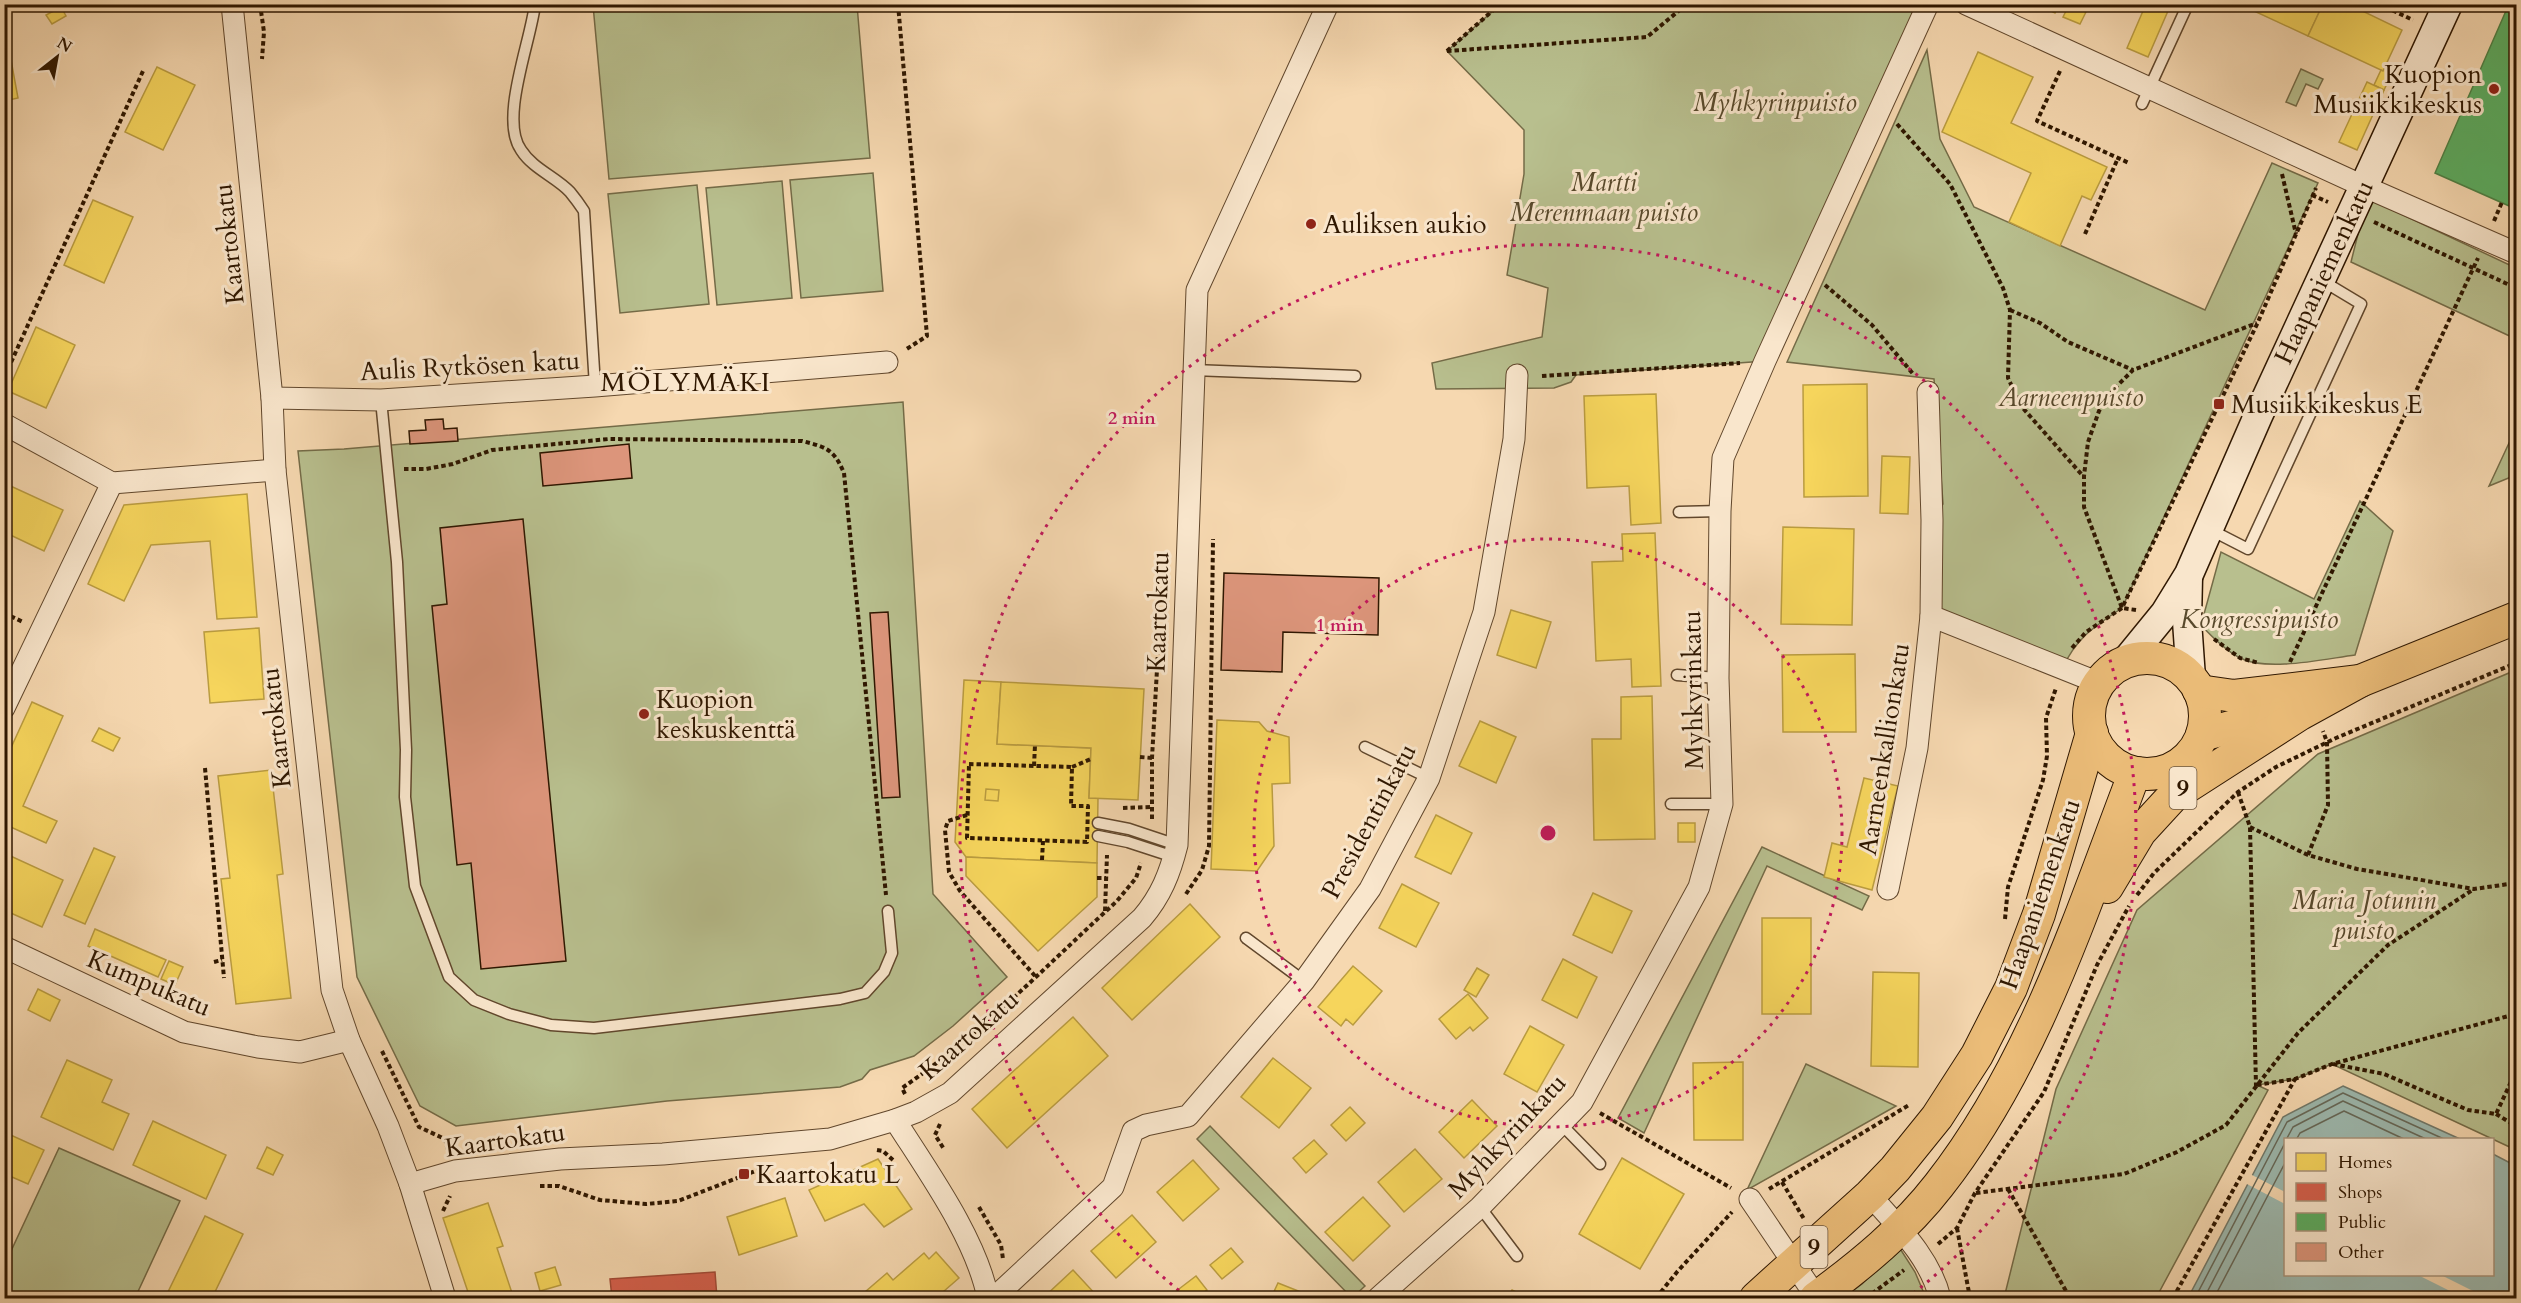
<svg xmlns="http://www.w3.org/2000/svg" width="2521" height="1303" font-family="Cardo,serif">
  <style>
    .green { fill: #b8bf8e; stroke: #746b47; stroke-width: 1.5 }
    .water { fill: #9db9af; stroke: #717869; stroke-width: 1.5 }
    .pier { fill: #f6d8b0 }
    .homes { fill: #f6d55c; stroke: #ba9c40; stroke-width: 1.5 }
    .shops { fill: #d6604d; stroke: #a44a36; stroke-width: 1.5 }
    .public { fill: #5aae61; stroke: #4d8144; stroke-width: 1.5 }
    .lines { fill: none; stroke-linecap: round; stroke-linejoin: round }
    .shore { stroke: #666858; stroke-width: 1.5 }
    .building { fill: #dc957b; stroke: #2f1700; stroke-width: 1.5 }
    .lane-casing { stroke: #61472c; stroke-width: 13 }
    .street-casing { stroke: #61472c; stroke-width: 23 }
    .secondary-casing { stroke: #2f1700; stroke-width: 31 }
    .primary-casing { stroke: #2f1700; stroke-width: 34 }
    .path { stroke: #2f1700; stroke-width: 4; stroke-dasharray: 4.5 3; stroke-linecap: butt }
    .lane { stroke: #f9e6cc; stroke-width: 10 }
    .street { stroke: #f9e6cc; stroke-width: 21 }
    .secondary { stroke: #f9e6cc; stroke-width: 28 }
    .primary { stroke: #ebbc78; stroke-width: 32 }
    .ring { fill: none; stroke: #c2185b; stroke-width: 3; stroke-dasharray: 3 6 }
    .poi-dot { fill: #8f2418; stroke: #f9e6cc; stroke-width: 2 }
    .labels { text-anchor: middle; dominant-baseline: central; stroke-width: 6; stroke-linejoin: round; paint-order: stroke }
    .shield { fill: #f9e6cc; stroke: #6c553d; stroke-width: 1.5 }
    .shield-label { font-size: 24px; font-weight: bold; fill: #2f1700 }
    .poi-label { font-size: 26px; fill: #2f1700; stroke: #f9e6cc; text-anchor: start }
    .park-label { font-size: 26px; font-style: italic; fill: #58492b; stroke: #f9e6cc }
    .street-label { font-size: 26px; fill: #2f1700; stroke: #f9e6cc }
    .neighbourhood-label { font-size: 27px; letter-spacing: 1.5px; fill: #2f1700; stroke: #f9e6cc }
    .centre { fill: #c2185b; stroke: #f9e6cc; stroke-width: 3 }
    .ring-label { font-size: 18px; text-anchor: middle; font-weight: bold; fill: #c2185b; stroke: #f9e6cc; stroke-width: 6; stroke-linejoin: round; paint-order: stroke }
  </style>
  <rect width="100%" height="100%" fill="#f6d8b0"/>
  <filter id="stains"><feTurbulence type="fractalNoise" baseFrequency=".00333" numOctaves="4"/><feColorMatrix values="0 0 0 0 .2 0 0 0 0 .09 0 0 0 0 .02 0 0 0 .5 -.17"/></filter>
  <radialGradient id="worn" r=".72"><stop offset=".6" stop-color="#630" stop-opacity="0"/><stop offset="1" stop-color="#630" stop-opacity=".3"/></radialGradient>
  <g class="green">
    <path d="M593,5h264l13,153 -261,21z"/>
    <path d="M1500,5h428l-163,356 -189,14 -5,7 -17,6 -118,1 -4,-26 110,-26 6,-49 -41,-13 17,-101v-44l-77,-79z"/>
    <path d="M1927,50l13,89 34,68 231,103 67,-147 46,20 -196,425c-28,19 -45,29 -60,61l-131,-53 1,-96 11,-16 -9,-125 -147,-17z"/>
    <path d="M2301,69l22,10 -5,10 -12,-5 -10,22 -10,-4z"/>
    <path d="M873,173l10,118 -82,7 -11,-118z"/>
    <path d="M782,181l10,117 -75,7 -11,-117z"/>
    <path d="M697,185l12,119 -89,9 -12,-119z"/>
    <path d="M2367,198l149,70v71l-165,-77z"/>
    <path d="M903,402l30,492 74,83 -54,49 -39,30 -44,14 -8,9 -22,8 -173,14 -211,25 -36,-20 -63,-129 -59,-526 46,-2z"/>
    <path d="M2516,428v47l-27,11z"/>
    <path d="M2360,501l33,30 -38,124c-31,4 -87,17 -115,3 -15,-8 -28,-21 -39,-33l20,-73 93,47z"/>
    <path d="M2516,670v480l-184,-86 -37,15 -38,6 11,5 -112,208h-152l52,-209 81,-179 181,-156z"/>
    <path d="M1762,847l107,49 -7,14 -95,-44 -123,267 -26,-15z"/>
    <path d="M1806,1064l90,42 -149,84z"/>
    <path d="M1210,1126l155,160 -13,12 -155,-159z"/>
    <path d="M59,1148l121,53 -45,97h-130v-34z"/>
    <path d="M1899,1247l16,25 11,26h-83l19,-14z"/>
  </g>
  <path class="water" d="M2343,1086l117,53 -174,1v134h206l1,-120 23,12v132h-328l95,-181z"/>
  <g class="pier">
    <path d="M2250,1174l35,18v12l-40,-21z"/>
    <path d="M2418,1275h23l46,23h-23z"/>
  </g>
  <g class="homes">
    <path d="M2037,4h22l-4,9z"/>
    <path d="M2146,4h25l-23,53 -21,-9z"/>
    <path d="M2239,4h84l-15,32z"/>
    <path d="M2323,4h25l54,26 -19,41 -75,-35z"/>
    <path d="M2069,5l17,7 -6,12 -17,-7z"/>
    <path d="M61,7l5,9 -14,8 -6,-9z"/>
    <path d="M1978,52l55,25 -22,46 96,44 -16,33 -9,-4 -22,50 -51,-24 22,-49 -89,-41z"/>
    <path d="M11,60l7,38 -14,3v-39z"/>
    <path d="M2387,63l8,4 -11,23 -10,-5 7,-15 2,1z"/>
    <path d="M157,67l38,18 -32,65 -38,-18z"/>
    <path d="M2367,82l17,8 -27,60 -18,-8z"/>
    <path d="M93,200l40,17 -29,66 -40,-18z"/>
    <path d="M36,327l39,18 -29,63 -38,-17z"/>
    <path d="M1867,384l1,112 -64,1 -1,-112z"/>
    <path d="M1656,394l5,129 -30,2 -2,-39 -42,2 -3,-92z"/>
    <path d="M1882,456l28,1 -2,57 -28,-1z"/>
    <path d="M4,483l59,27 -19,41 -40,-19z"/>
    <path d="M247,494l10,123 -40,2 -7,-78 -59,4 -27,56 -36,-17 36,-79z"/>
    <path d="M1783,527l71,2 -2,96 -71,-1z"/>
    <path d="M1655,533l6,153 -29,1 -1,-28 -35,2 -4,-99 31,-1 -1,-27z"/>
    <path d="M1511,610l40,12 -15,46 -39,-13z"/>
    <path d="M259,628l5,71 -54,4 -6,-71z"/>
    <path d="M1855,654l1,78h-73l-1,-77z"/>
    <path d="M964,680l37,2 -4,62 94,4 -2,50h9l-1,65 -131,-6 -11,-15z"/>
    <path d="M1001,682l143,7 -6,111 -49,-2 2,-50 -94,-4z"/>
    <path d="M1652,696l3,143 -61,1 -2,-101h29v-42z"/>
    <path d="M32,702l31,14 -40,90 34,15 -11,22 -42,-19v-61z"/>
    <path d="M1217,720l42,2 8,9 22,6 1,46 -18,1 2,62 -17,25 -46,-2z"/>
    <path d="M1480,721l36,16 -20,46 -37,-17z"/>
    <path d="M99,728l21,10 -7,13 -21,-10z"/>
    <path d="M271,770l12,104 -6,1 14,123 -55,6 -15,-125 9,-1 -12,-102z"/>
    <path d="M1864,778l34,8 -26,104 -48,-13 8,-34 15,4z"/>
    <path d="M986,789l13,1 -1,11 -13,-1z"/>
    <path d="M1436,815l36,18 -21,41 -36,-17z"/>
    <rect x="1678" y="823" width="17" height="19"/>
    <path d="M94,848l21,9 -30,67 -21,-9z"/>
    <path d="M4,853l59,27 -21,47 -38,-17z"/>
    <path d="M966,857l131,6v34l-59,54 -72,-75z"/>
    <path d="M1402,884l37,19 -23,44 -37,-19z"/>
    <path d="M1593,893l39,18 -20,42 -39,-18z"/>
    <path d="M1190,904l30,33 -88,83 -30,-32z"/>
    <rect x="1762" y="918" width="49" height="96"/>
    <path d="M95,929l71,31 -8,17 -70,-31z"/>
    <path d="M1563,959l34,18 -20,41 -35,-18z"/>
    <path d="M169,961l14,6 -8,18 -14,-6z"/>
    <path d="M1353,966l29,25 -29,34 -7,-6 -5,7 -23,-19z"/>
    <path d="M1477,968l12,7 -13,22 -12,-7z"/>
    <path d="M1873,972l46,1 -1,94 -47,-1z"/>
    <path d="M38,989l22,11 -10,21 -22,-11z"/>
    <path d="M1468,994l20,24 -15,13 -3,-4 -14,12 -17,-20z"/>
    <path d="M1073,1017l35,39 -101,92 -35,-39z"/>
    <path d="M1530,1026l34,19 -27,47 -33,-18z"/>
    <path d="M1273,1058l38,30 -32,40 -38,-31z"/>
    <path d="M67,1060l45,20 -10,22 27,12 -16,36 -72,-33z"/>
    <path d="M1743,1062v78h-49l-1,-77z"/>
    <path d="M1472,1100l25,26 -33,32 -25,-26z"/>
    <path d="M1350,1107l15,16 -19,18 -15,-16z"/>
    <path d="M153,1121l73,34 -20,44 -73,-34z"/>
    <path d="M4,1132l40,18 -16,34 -16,-7 -8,17z"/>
    <path d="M1314,1140l13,14 -21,19 -13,-15z"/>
    <path d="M267,1147l16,8 -10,20 -16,-7z"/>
    <path d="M1415,1149l27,30 -38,33 -26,-30z"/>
    <path d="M1622,1158l62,36 -44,75 -61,-35z"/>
    <path d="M878,1159l34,50 -28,18 -20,-23 -39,17 -16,-31z"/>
    <path d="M1193,1160l26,29 -36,32 -26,-29z"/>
    <path d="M1363,1197l27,29 -37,35 -28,-29z"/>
    <path d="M785,1198l12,38 -58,19 -12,-38z"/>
    <path d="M488,1203l15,43 -6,2 15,45 -15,5h-27l-27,-80z"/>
    <path d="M1132,1215l24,27 -40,36 -25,-27z"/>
    <path d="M205,1216l38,18 -31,64h-47z"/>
    <path d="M1231,1248l12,14 -21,17 -12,-14z"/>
    <path d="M936,1252l23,26 -23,20h-78l29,-25 6,7 31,-27 5,6z"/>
    <path d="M555,1267l6,18 -21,6 -5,-18z"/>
    <path d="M1073,1270l25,27 -55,1z"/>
    <path d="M1196,1276l11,14 -11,8h-16l-5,-6z"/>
    <path d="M1278,1283l38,15h-45z"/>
    <path d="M1512,1290l16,8h-21z"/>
    <path d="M566,1294l2,4h-17z"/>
  </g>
  <path class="shops" d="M715,1272l2,26h-105l-2,-19z"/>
  <path class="public" d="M2509,4h7v205l-81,-36z"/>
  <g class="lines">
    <g class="shore">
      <path d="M2286,1140l7,-13 50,-26 85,39"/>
      <path d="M2296,1140l4,-7 44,-22 62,29"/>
      <path d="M2195,1298l92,-176 56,-29 103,47"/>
      <path d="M2204,1298l82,-157"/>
      <path d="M2214,1298l72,-137"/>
    </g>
  </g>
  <g class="building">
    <path d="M443,419l1,10 13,-1 1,13 -48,3 -1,-13 17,-1 -1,-10z"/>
    <path d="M629,444l3,34 -89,8 -3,-33z"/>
    <path d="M523,519l43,442 -85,8 -10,-106 -14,2 -25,-259 15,-2 -7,-76z"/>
    <path d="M1224,573l155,5 -1,57 -95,-3 -1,40 -61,-2z"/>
    <path d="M888,612l12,185 -18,1 -12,-185z"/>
  </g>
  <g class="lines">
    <g class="lane-casing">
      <g id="lane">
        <path d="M535,4c-4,37 -36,115 -14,146 12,19 35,27 49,42 5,6 10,13 14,19l11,175"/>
        <path d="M2142,104l46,-100"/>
        <path d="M1193,370l162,6"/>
        <path d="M381,400l16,162 9,188 -1,47 10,89 34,91 25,23 35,14 42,11 43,3 246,-29 25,-6 19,-21 8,-19 -4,-42"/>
        <path d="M1679,512l41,-1"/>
        <path d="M2209,529l39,20 113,-245 -40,-24"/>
        <path d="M1677,675l41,3"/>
        <path d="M1365,747l64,31"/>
        <path d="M1671,804h51"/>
        <path d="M1098,823l31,6 48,16"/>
        <path d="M1098,836l30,6 46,15"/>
        <path d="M1246,938l58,43"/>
        <path d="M1561,1124l39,40"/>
        <path d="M1480,1207l37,49"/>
      </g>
    </g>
    <g class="street-casing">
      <g id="street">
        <path d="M232,4l40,394 3,72 57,520 17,50 39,86 22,58 35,114"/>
        <path d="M1966,4l397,182 153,67"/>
        <path d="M1928,392l4,128 -1,96 168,67"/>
        <path d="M272,398l109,2 214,-14 292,-24"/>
        <path d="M4,424l108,59 163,-13"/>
        <path d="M4,708l108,-225"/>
        <path d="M1888,889l29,-141 14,-132"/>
        <path d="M4,947l180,85 74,15 42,5 49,-12"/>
        <path d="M895,1120c33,52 81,118 93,178"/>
        <path d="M410,1184l45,-13 105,-12 103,-5 167,-15 65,-19 21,-8 34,-19 192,-175c19,-22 28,-45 35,-73l20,-555 131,-286"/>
        <path d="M1870,1195c27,31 60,62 70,103"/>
        <path d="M1750,1199l67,99"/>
        <path d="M994,1298l119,-111 20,-56 13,-6 42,-9 116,-135 66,-92 59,-111 55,-166 30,-173 3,-64"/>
        <path d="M1378,1298l102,-91 102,-105 117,-215 23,-83 -4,-126 2,-167 3,-53 42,-97 163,-357"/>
      </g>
    </g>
    <g class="secondary-casing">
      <g id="secondary">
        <path d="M2188,577l-1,44 4,57"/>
        <path d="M2125,662l40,-49 24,-39 69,-158 190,-412"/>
      </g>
    </g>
    <g class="primary-casing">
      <g id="primary">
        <circle cx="2147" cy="716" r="58"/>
        <path d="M2199,691l35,5 126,-15 156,-63"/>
        <path d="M2202,735l36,-10 48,-8"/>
        <path d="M2107,887l33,-55 34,-37 126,-81 60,-33"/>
        <path d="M1756,1298l114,-103 25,-26 42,-52 40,-62 34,-67 28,-74 53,-181"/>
        <path d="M1816,1298c45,-33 89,-69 123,-113 93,-119 140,-266 193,-405l5,-7"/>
      </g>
    </g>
    <g class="path">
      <path d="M260,4l4,28 -2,27"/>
      <path d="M898,4l29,332 -22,14"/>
      <path d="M2379,4l34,16"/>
      <path d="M1447,51l200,-14 40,-33"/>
      <path d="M1447,51l53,-47"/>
      <path d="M2060,71l-23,50 92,42"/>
      <path d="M1897,124l53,60 53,104 7,22 -2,68 13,28 62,70"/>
      <path d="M2282,174l14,60"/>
      <path d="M2312,195l16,7"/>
      <path d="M2494,221l8,-19"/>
      <path d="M2374,222l142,66"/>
      <path d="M2085,234l33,-76"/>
      <path d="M1825,285l47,40 42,50"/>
      <path d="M2010,310l30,13 28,19 65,28"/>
      <path d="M8,369l135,-298"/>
      <path d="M1542,376l198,-13"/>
      <path d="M404,469h22l27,-5 39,-14 117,-11 193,2c24,6 32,8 42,32l42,422"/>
      <path d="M2136,610l-14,-2 -38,-101v-31l4,-34 11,-31 15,-22 19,-19 124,-47"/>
      <path d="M4,613l19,9"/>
      <path d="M2214,639l26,19 19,5"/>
      <path d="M2072,648l14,-16 36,-24 136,-286 58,-134"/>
      <path d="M2290,662l188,-404"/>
      <path d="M1140,757l12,1"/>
      <path d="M969,764l103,3 -1,39h17l-1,36 -120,-4z"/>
      <path d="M1034,766l1,-21"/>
      <path d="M1072,767l19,-8"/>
      <path d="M205,768l19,210"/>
      <path d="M2238,792l12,35 6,259"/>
      <path d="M1123,808l29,-1"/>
      <path d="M967,815l-19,6 -3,9 4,42 11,19 75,85"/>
      <path d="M1152,819v-61l7,-124"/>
      <path d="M2250,827l58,28 49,14 117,20 42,-6"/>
      <path d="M2308,855l20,-50 -1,-63 -4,-11"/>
      <path d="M1042,860l1,-19"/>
      <path d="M1097,878h9"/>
      <path d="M1186,894l16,-24 7,-24 4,-307"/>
      <path d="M2137,895l17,-22 84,-81 38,-25 60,-29 180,-75"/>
      <path d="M1105,911l2,-56"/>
      <path d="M2005,919l3,-32 35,-107 4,-24 -1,-38 10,-30"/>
      <path d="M214,962l8,-2"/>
      <path d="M382,1051l37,76 26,12 3,11"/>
      <path d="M2333,1064l51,10 84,36 28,4 20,-43"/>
      <path d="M2257,1085l38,-6 37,-15 184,-50"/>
      <path d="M905,1094l-3,-6c78,-53 145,-123 215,-187l19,-23 5,-15"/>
      <path d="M1600,1113l131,75"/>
      <path d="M2496,1114l20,12"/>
      <path d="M940,1124l-5,11 9,14"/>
      <path d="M877,1150l6,1 10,9"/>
      <path d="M1782,1182l22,37"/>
      <path d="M540,1186h19l41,14 46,4 32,-3 80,-31"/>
      <path d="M1769,1189l140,-84"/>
      <path d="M2008,1189l62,109"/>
      <path d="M1976,1193l148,-19 53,-22 49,-27 72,-92 90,-88 86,-56"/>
      <path d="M979,1207l22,38 2,14"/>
      <path d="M443,1211l7,-15"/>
      <path d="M1957,1228l13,70"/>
      <path d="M1938,1244l19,-16 18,-35 69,-101 53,-127 32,-59"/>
      <path d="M1656,1298l21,-26 55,-60"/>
      <path d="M1866,1298l38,-28"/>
      <path d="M2173,1298l122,-219"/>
    </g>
    <use href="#lane" class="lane"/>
    <use href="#street" class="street"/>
    <use href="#secondary" class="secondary"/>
    <use href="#primary" class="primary"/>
  </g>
  <g class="ring">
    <circle cx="1548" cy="833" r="294"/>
    <path d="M1186 1296A588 588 0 1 1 1910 1296"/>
  </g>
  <g class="poi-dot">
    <circle cx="2494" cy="89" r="6"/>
    <circle cx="1311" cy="224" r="6"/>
    <rect x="2213" y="398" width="12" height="12" rx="3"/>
    <circle cx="644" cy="714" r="6"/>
    <rect x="738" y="1168" width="12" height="12" rx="3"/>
  </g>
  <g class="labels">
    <g class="shield">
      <rect x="2169.5" y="767" width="27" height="42" rx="4.5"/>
      <rect x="1800.5" y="1226" width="27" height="42" rx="4.5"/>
    </g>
    <g class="shield-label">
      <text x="2183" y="788">9</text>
      <text x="1814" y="1247">9</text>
    </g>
    <g class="poi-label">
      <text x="2482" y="74" text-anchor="end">Kuopion<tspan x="2482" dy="30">Musiikkikeskus</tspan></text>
      <text x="1323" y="224">Auliksen aukio</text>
      <text x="2231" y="404">Musiikkikeskus E</text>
      <text x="656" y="699">Kuopion<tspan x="656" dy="30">keskuskenttä</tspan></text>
      <text x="756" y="1174">Kaartokatu L</text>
    </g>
    <g class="park-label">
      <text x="1775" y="102">Myhkyrinpuisto</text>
      <text x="1604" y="182">Martti<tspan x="1604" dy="30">Merenmaan puisto</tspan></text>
      <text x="2071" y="397">Aarneenpuisto</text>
      <text x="2259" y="619">Kongressipuisto</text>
      <text x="2364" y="900">Maria Jotunin<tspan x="2364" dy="30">puisto</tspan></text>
    </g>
    <g class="street-label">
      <text transform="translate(229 244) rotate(-96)">Kaartokatu</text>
      <text transform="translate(2324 272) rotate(-65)">Haapaniemenkatu</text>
      <text transform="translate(470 366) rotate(-3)">Aulis Rytkösen katu</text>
      <text transform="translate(1158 612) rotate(-88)">Kaartokatu</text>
      <text transform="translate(1693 690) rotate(-91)">Myhkyrinkatu</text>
      <text transform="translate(276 728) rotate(-96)">Kaartokatu</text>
      <text transform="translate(1884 749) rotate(-81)">Aarneenkallionkatu</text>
      <text transform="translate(1369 821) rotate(-62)">Presidentinkatu</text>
      <text transform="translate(2040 894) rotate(-71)">Haapaniemenkatu</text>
      <text transform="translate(149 983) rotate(23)">Kumpukatu</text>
      <text transform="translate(969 1035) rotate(-41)">Kaartokatu</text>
      <text transform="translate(1507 1136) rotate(-47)">Myhkyrinkatu</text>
      <text transform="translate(505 1140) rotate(-8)">Kaartokatu</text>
    </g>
    <g class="neighbourhood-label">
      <text x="686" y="382">MÖLYMÄKI</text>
    </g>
  </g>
  <circle cx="1548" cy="833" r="9" class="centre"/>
  <g class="ring-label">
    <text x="1132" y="424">2 min</text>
    <text x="1340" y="631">1 min</text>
  </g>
  <rect width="2521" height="1303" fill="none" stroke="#f6d8b0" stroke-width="24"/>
  <rect x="6" y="6" width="2509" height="1291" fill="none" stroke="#2f1700" stroke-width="3"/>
  <rect x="12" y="12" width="2497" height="1279" fill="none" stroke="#2f1700" stroke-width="1.5"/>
  <rect x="2284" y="1138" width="210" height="138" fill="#f9e6cc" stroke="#a8937a" stroke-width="1.5"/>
  <rect x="2296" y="1153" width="30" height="18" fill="#f6d55c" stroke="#a8937a" stroke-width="1.5"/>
  <text x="2338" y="1168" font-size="18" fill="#2f1700">Homes</text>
  <rect x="2296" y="1183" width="30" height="18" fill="#d6604d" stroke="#a8937a" stroke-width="1.5"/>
  <text x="2338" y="1198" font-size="18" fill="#2f1700">Shops</text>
  <rect x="2296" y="1213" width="30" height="18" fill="#5aae61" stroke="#a8937a" stroke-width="1.5"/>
  <text x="2338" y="1228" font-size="18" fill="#2f1700">Public</text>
  <rect x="2296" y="1243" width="30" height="18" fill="#dc957b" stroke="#a8937a" stroke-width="1.5"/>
  <text x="2338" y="1258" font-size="18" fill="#2f1700">Other</text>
  <g transform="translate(57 57) rotate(31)" stroke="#f9e6cc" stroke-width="4.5" paint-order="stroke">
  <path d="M0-4.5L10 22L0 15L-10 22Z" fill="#2f1700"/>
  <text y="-9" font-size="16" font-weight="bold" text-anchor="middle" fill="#2f1700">N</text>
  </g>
  <rect width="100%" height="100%" filter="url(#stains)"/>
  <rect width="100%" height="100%" fill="url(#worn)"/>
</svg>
